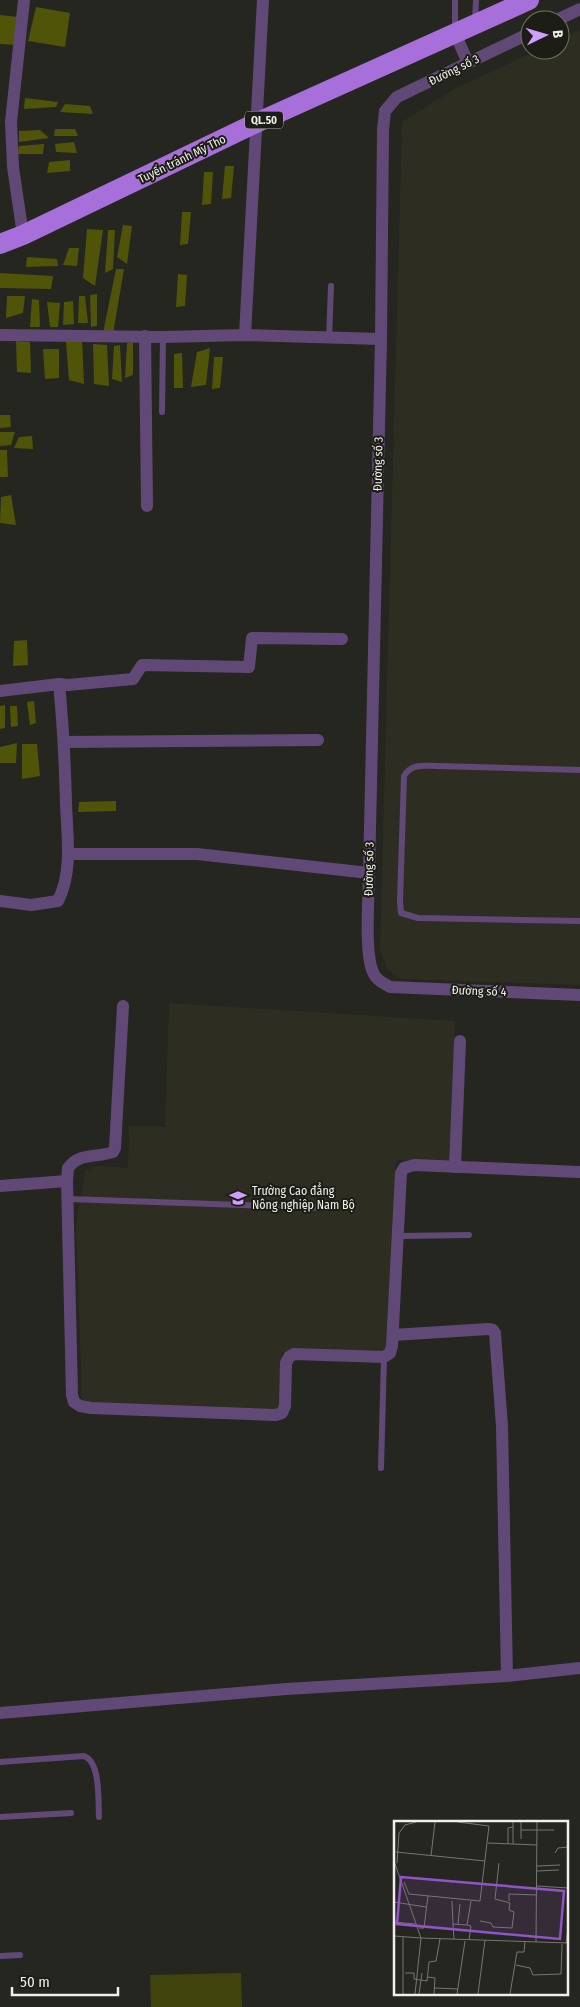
<svg xmlns="http://www.w3.org/2000/svg" width="580" height="2007" font-family="'Fira Sans Condensed',sans-serif">
  <style>
    .built { fill: #2d2e21 }
    .green { fill: #40440c }
    .building { fill: #4f5409 }
    .lines { fill: none; stroke-linecap: round; stroke-linejoin: round }
    .service { stroke: #614977; stroke-width: 6 }
    .minor { stroke: #614977; stroke-width: 12 }
    .trunk { stroke: #a76fd9; stroke-width: 20 }
    .labels { text-anchor: middle; dominant-baseline: central; stroke-width: 4; stroke-linejoin: round; paint-order: stroke }
    .shield { fill: #1c1d15; stroke: #b0b1ab; stroke-width: 1 }
    .shield-label { font-size: 11px; font-weight: bold; fill: #f0f0eb }
    .street-label { font-size: 12px; fill: #f0f0eb; stroke: #1c1d15 }
    .poi-label { font-size: 12px; fill: #f0f0eb; stroke: #1c1d15; text-anchor: start }
    .inset-road { fill: none; stroke: #767771; stroke-width: 1 }
    .view { fill: #9253c8; fill-opacity: 0.15; stroke: #9253c8; stroke-width: 2.5 }
    .inset-edge { fill: none; stroke: #f0f0eb; stroke-width: 2.5 }
  </style>
  <rect width="100%" height="100%" fill="#25261f"/>
  <g class="built">
    <path d="M580,30v955l-179,-6 -14,-10 -7,-20 22,-827 52,-33 84,-39h22v-11z"/>
    <path d="M169,1003l286,18 -5,140 -54,-1 -8,189 -3,3h-104l1,50 -2,8 -196,-8 -2,-4 -6,-173 9,-53 7,-5 8,-1 28,2 1,-42 36,1z"/>
  </g>
  <path class="green" d="M241,1973l1,34h-91l-1,-32z"/>
  <g class="building">
    <path d="M36,7l34,6 -5,34 -37,-6z"/>
    <path d="M0,15l19,2 -2,28 -17,-1z"/>
    <path d="M25,98l33,4 -2,5 -32,2z"/>
    <path d="M65,104l25,2 3,8 -33,-2z"/>
    <path d="M55,129h20l3,7h-24z"/>
    <path d="M40,130l9,8 -30,4v-11z"/>
    <path d="M74,142l3,11 -21,-1 -1,-8z"/>
    <path d="M44,144l-1,10h-26l2,-8z"/>
    <path d="M70,160v11l-23,2 2,-11z"/>
    <path d="M225,166h9l-3,32 -9,1z"/>
    <path d="M204,172h9l-2,32 -9,1z"/>
    <path d="M182,212h9l-3,32 -8,1z"/>
    <path d="M123,225l9,1 -5,38 -10,-7z"/>
    <path d="M87,229l16,1 -8,56 -12,-8z"/>
    <path d="M108,230h7l-2,39 -8,4z"/>
    <path d="M69,248h10l-2,18 -14,-1z"/>
    <path d="M27,257l30,2 1,7 -32,1z"/>
    <path d="M116,269h8l-11,65 -10,-1z"/>
    <path d="M0,273l53,3 -2,13 -51,-1z"/>
    <path d="M178,274l9,1 -2,31 -9,1z"/>
    <path d="M97,294v32l-6,1 -1,-32z"/>
    <path d="M7,296h18l-2,17 -17,5z"/>
    <path d="M79,296h6l3,27h-10z"/>
    <path d="M32,299l7,1 1,27h-10z"/>
    <path d="M73,301l1,23 -11,1 1,-23z"/>
    <path d="M47,302l13,1 -2,24h-8z"/>
    <path d="M82,338l2,46 -15,-4 -3,-39z"/>
    <path d="M16,341l14,1 1,31 -14,-1z"/>
    <path d="M133,342v33l-8,3 2,-35z"/>
    <path d="M93,344l14,1 2,41 -15,-2z"/>
    <path d="M120,345l2,37 -10,-3 2,-33z"/>
    <path d="M210,348l-4,37 -15,2 6,-35z"/>
    <path d="M43,349h16v29l-14,1z"/>
    <path d="M182,353l1,35h-9v-34z"/>
    <path d="M214,357h9l-3,31 -8,1z"/>
    <path d="M0,415h10l1,12 -11,1z"/>
    <path d="M0,432h15l-4,13 -11,1z"/>
    <path d="M32,436l1,13 -19,-1 5,-11z"/>
    <path d="M0,450h7l1,27h-8z"/>
    <path d="M11,495l5,30 -16,-2 1,-26z"/>
    <path d="M27,640l1,25 -15,1 1,-25z"/>
    <path d="M34,701l2,22 -6,2 -3,-23z"/>
    <path d="M5,705v23l-5,1v-23z"/>
    <path d="M10,706h7l1,20 -7,1z"/>
    <path d="M17,743l-1,20h-16v-16z"/>
    <path d="M22,744h15l3,32 -18,3z"/>
    <path d="M116,801v10l-38,1 1,-10z"/>
  </g>
  <g class="lines">
    <g class="service">
      <path d="M455,0v29"/>
      <path d="M475,20l1,-20"/>
      <path d="M329,339l2,-53"/>
      <path d="M162,412l1,-75"/>
      <path d="M580,770l-142,-4c-14,0 -26,-3 -34,10l-4,125 1,12 17,5 162,3"/>
      <path d="M68,1199l258,9"/>
      <path d="M398,1236l71,-1"/>
      <path d="M381,1468l3,-111"/>
      <path d="M0,1762l84,-6c17,6 14,46 15,61"/>
      <path d="M0,1817l71,-4"/>
      <path d="M0,1956l20,-1"/>
    </g>
    <g class="minor">
      <path d="M557,20l23,-11"/>
      <path d="M455,33l13,30"/>
      <path d="M530,33l-133,64 -12,14 -2,19 -2,209 -12,534c0,24 -5,79 4,99 3,8 10,11 17,15l190,8"/>
      <path d="M23,235l-10,-68 -2,-45 13,-122"/>
      <path d="M0,335l163,2 82,-2 136,4"/>
      <path d="M245,335l18,-335"/>
      <path d="M145,336l2,170"/>
      <path d="M59,684l9,1 65,-6 9,-14 107,2 3,-29 90,1"/>
      <path d="M0,691l59,-7c4,40 6,79 7,119 1,32 7,69 -8,98l-27,4 -31,-4"/>
      <path d="M64,742l254,-2"/>
      <path d="M68,854h129l172,19"/>
      <path d="M123,1006l-8,142 -2,4c-16,6 -33,0 -45,16l-1,13 5,214 2,7 6,4 11,2 185,7 6,-2 3,-7 1,-43 3,-6 5,-3 90,3 6,-4 2,-7 9,-173 3,-5 10,-3 166,7"/>
      <path d="M455,1167l5,-126"/>
      <path d="M0,1186l67,-5"/>
      <path d="M393,1335l95,-6 5,1 2,3 7,93 5,250"/>
      <path d="M0,1713l286,-24 221,-13 73,-8"/>
    </g>
    <path class="trunk" d="M0,244l23,-9 233,-112 273,-123"/>
  </g>
  <defs>
    <g id="university-bare" transform="scale(1.35)"><path d="M0-5L7-2L0 1L-7-2ZM-4 1L0 2.5L4 1V4Q0 6-4 4Z" fill="#cf9eff" stroke="#1c1d15" stroke-width="2.5" paint-order="stroke"/></g>
  </defs>
  <g fill-rule="evenodd">
    <use href="#university-bare" x="238" y="1198"/>
  </g>
  <g class="labels">
    <rect class="shield" x="245" y="111.5" width="38" height="17" rx="4"/>
    <g class="shield-label">
      <text x="264" y="120">QL.50</text>
    </g>
    <g class="street-label">
      <text transform="translate(454 70) rotate(-26)">Đường số 3</text>
      <text transform="translate(182 159) rotate(-26)">Tuyến tránh Mỹ Tho</text>
      <text transform="translate(378 464) rotate(-89)">Đường số 3</text>
      <text transform="translate(369 869) rotate(-89)">Đường số 3</text>
      <text transform="translate(479 991) rotate(2)">Đường số 4</text>
    </g>
    <g class="poi-label">
      <text x="252" y="1191">Trường Cao đẳng<tspan x="252" dy="14">Nông nghiệp Nam Bộ</tspan></text>
    </g>
  </g>
  <g transform="translate(394 1821)">
    <rect width="174" height="174" fill="#25261f"/>
    <path class="inset-road" d="M127,1v17M127,9h33M94,22l49,2M114,23v-16l5,-1M119,23v-22M2,31l89,9M161,32l3,-5 10,-1M37,35l4,-34M0,40l27,77 147,5M3,42l2,-30 6,-8 11,-3M143,45l23,-1M143,50l22,-1M10,61l5,12 71,7 9,-75 -31,-4M143,65l31,2M58,80l1,23M115,80v-7l28,1M0,81l32,5M86,100l11,2 2,4 19,1 2,-16 -5,-2 1,-7 -15,-4 4,-36M0,101l21,2M64,103l2,-20M73,104l4,-24M25,107h5l4,-32M0,115l27,2 -6,56M9,116v57M60,118l-1,-15 14,1 4,1 -2,14M142,121l1,-120M172,122l2,-16M122,144l14,3 3,7 28,-1 1,-30M11,152h9v6l13,2 2,-19 7,-1 4,-22M34,156l7,1 -1,16M40,167l24,1M25,173l3,-21M63,173l8,-53M84,173l7,-54M116,173l7,-42h7l1,-11"/>
    <path class="view" d="M7,56l163,14 -4,48 -163,-15z"/>
    <rect width="174" height="174" class="inset-edge"/>
  </g>
  <g transform="translate(545 35) rotate(85)"><circle r="24" fill="#1c1d15" stroke="#71716b"/>
  <path d="M0-4L9 19L0 12L-9 19Z" fill="#cf9eff"/>
  <text y="-8" font-size="14" font-weight="bold" text-anchor="middle" fill="#f0f0eb">B</text>
  </g>
  <path d="M12 1987v8h106v-8" fill="none" stroke="#f0f0eb" stroke-width="2.5"/>
  <text x="20" y="1987" font-size="15" fill="#f0f0eb" stroke="#1c1d15" stroke-width="4" paint-order="stroke">50 m</text>
</svg>
